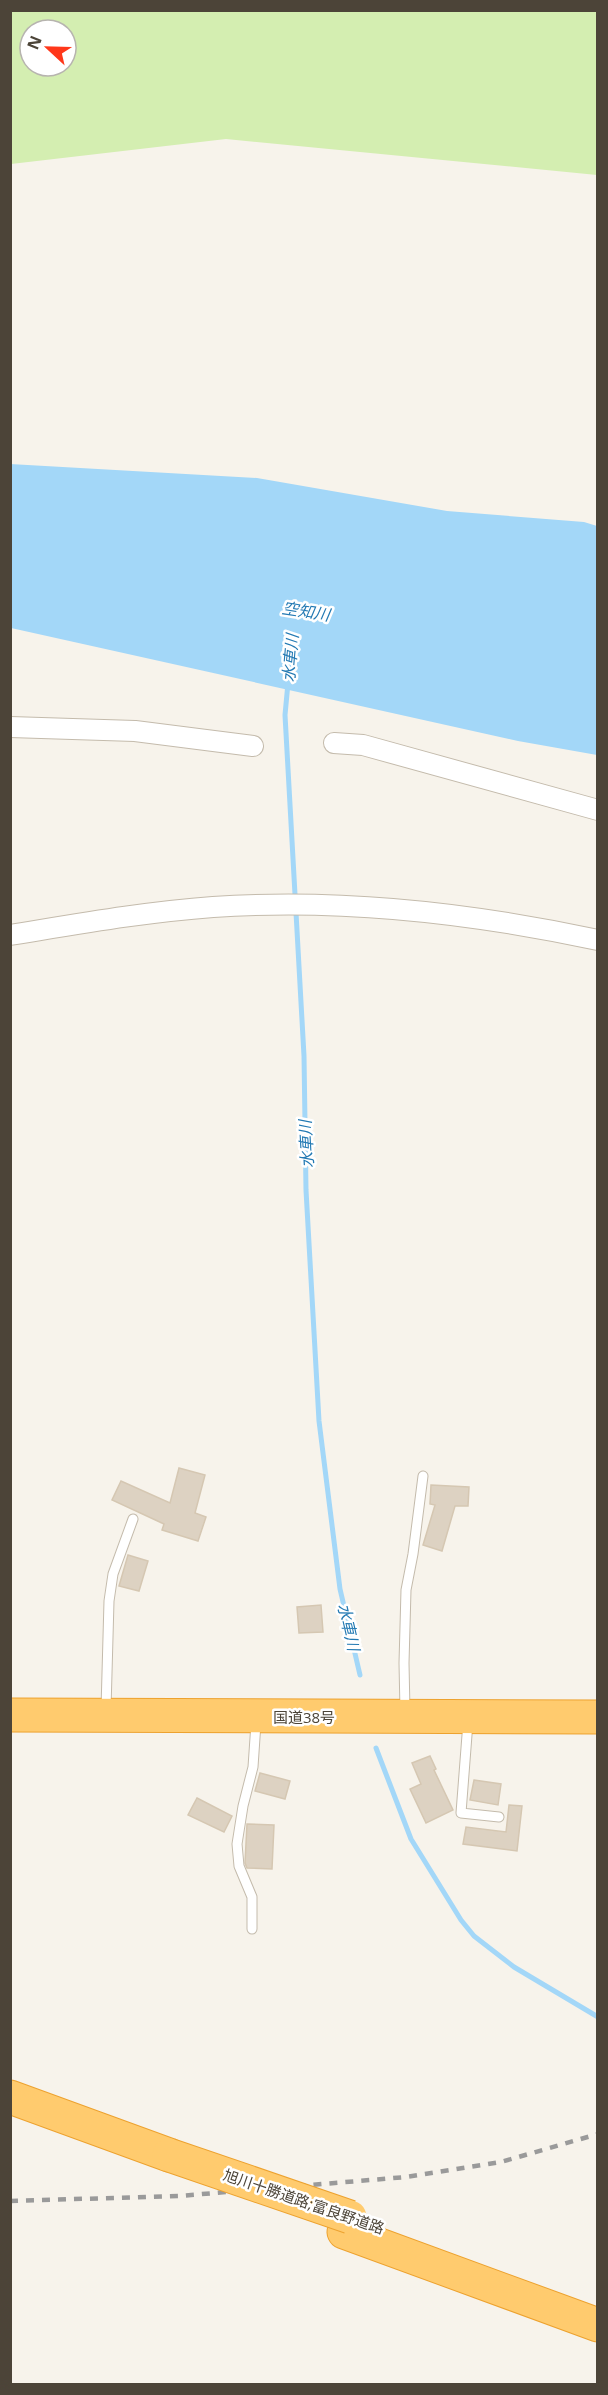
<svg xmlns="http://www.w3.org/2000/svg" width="608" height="2395" font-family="'Open Sans','Noto Sans JP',sans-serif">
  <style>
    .green { fill: #d4eeb1; fill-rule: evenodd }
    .water { fill: #a3d7f8 }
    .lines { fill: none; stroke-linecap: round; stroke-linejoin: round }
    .stream { stroke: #a3d7f8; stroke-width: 5 }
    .building { fill: #ddd2c2; stroke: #d5c7b2; stroke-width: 1.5 }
    .lane-casing { stroke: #c4bbac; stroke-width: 11 }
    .street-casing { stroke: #c4bbac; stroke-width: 22 }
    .highway-casing { stroke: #eda22f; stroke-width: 35 }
    .lane { stroke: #fff; stroke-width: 9 }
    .street { stroke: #fff; stroke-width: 20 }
    .highway { stroke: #ffcb6e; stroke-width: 33 }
    .rail { stroke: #9a9a9a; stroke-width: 4.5; stroke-dasharray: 8 8; stroke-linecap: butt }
    .highway-bridge-casing { stroke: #eda22f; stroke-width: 35; stroke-linecap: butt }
    .highway-bridge { stroke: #ffcb6e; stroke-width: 33 }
    .labels { text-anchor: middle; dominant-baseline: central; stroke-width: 5; stroke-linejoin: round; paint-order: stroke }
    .street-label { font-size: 15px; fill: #4c4438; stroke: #fff }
    .water-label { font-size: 16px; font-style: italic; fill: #2279b3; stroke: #fff }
  </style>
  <rect width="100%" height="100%" fill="#f7f3eb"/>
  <path class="green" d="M10,11h587v164l-371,-36 -215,25zM30,30h36v36h-36z"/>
  <path class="water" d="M10,464l247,14 190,33 137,11 13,4v229l-79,-14 -507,-113z"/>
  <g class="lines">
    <g class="stream">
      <path d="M288,683l-3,32 19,341 2,134 13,231 21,168 20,86"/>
      <path d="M376,1748l35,91 50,81 13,16 40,31 84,50"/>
    </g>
  </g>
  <g class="building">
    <path d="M179,1468l26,7 -10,38 11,4 -8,24 -36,-11 2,-6 -52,-24 9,-19 49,22z"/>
    <path d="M431,1485l38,2 -1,19h-13l-13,45 -19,-6 12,-40 -5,-1z"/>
    <path d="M128,1555l20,6 -9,30 -20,-5z"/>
    <path d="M321,1605l2,27 -24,1 -2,-26z"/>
    <path d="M430,1756l6,13 -2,1 19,40 -27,13 -16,-34 11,-5 -9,-21z"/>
    <path d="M260,1773l30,8 -5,18 -30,-8z"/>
    <path d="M474,1780l27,4 -3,21 -28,-5z"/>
    <path d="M197,1798l35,18 -8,16 -36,-17z"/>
    <path d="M509,1805l13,1 -5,45 -54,-7 3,-17 40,5z"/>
    <path d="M247,1824l27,1 -2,44 -25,-1 -2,-5z"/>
  </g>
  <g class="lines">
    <g class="lane-casing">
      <g id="lane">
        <path d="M106,1709l3,-108 4,-27 20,-55"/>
        <path d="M405,1711l-1,-48 2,-73 7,-36 10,-78"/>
        <path d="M468,1722l-7,91 38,4"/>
        <path d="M252,1929v-32l-13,-31 -2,-22 6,-38 10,-39 3,-44"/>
      </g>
    </g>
    <g class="street-casing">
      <g id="street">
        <path d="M10,727l125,4 118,15"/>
        <path d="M334,743l29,2 235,65"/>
        <path d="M10,935c68,-11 135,-23 203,-28 129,-9 259,6 385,33"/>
      </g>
    </g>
    <g class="highway-casing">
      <g id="highway">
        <path d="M10,1715l588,2"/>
        <path d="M10,2097l159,58"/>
        <path d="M344,2232l254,93"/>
      </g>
    </g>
    <use href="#lane" class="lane"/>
    <use href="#street" class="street"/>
    <use href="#highway" class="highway"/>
    <path class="rail" d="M10,2201l169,-5 227,-19 95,-15 97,-28"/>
    <g class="highway-bridge-casing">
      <path id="highway-bridge" d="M169,2155l181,62"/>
    </g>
    <use href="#highway-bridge" class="highway-bridge"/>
  </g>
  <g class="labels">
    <g class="street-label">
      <text x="304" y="1717">国道38号</text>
      <text transform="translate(304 2201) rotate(19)">旭川十勝道路;富良野道路</text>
    </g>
    <g class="water-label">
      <text transform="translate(306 611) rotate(9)">空知川</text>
      <text transform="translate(290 658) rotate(-85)">水車川</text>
      <text transform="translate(306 1144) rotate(-93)">水車川</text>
      <text transform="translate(349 1627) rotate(77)">水車川</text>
    </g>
  </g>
  <rect width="608" height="2395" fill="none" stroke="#4c4438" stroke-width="24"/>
  <g transform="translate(48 48) rotate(292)"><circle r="28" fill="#ffffff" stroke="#b7b4af" stroke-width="1.5"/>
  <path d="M0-4.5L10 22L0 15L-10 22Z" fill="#ff371a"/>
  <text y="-9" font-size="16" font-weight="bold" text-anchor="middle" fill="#4c4438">N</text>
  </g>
</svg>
